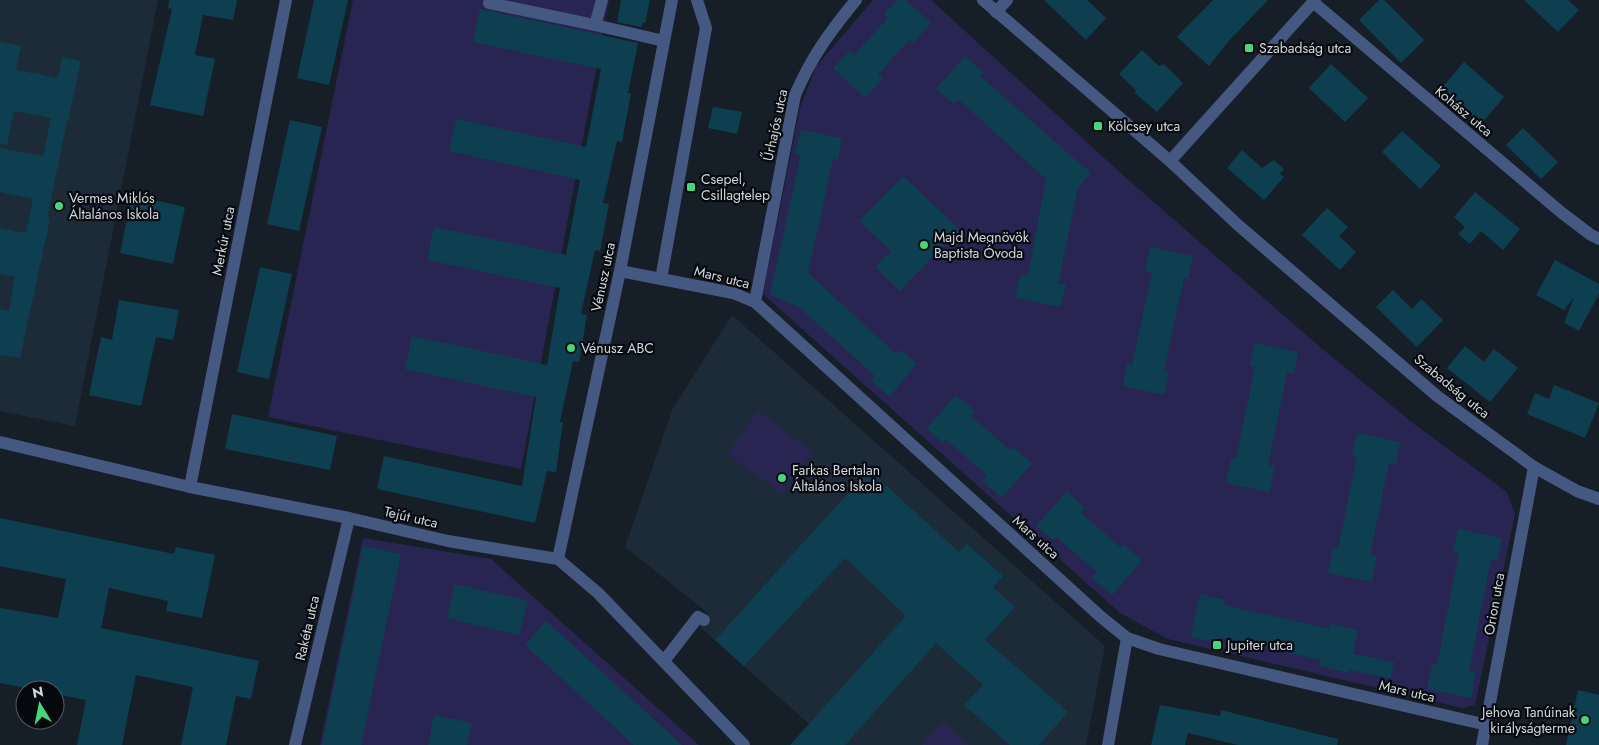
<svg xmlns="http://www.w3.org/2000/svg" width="1599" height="745" font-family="Jost,sans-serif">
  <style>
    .built { fill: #1c2b37 }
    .green { fill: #292553 }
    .building { fill: #0d3f51 }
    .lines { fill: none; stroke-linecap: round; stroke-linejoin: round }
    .minor { stroke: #455882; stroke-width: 12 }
    .poi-dot { fill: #44d77a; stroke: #05090d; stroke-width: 2 }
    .labels { text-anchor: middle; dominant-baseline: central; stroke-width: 4.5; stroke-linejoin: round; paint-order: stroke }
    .poi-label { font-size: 14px; fill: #d1d8de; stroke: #05090d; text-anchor: start }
    .street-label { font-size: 14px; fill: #d1d8de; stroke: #05090d }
  </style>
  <rect width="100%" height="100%" fill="#161f28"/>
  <g class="built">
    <path d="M0,0h158l-83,426 -75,-15z"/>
    <path d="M732,315l373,331 -19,99h-287l10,-21 -110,-98 10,-12 -84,-67 48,-139z"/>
  </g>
  <g class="green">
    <path d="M353,0h256l-88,469 -253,-52z"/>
    <path d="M873,0h58l194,177 195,170 94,77 93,68 8,22 -40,191 -12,3 -295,-69 -48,-26 -357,-319 37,-186 16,-41z"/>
    <path d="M758,411l55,41 -31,42 -55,-40z"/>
    <path d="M363,538l128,21 208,186h-379z"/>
    <path d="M943,722l25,23h-46z"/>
  </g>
  <g class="building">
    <path d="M169,0h68l-4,20 -30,-5 -8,40 20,4 -12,57 -53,-11 22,-96 -4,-1z"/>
    <path d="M314,0h34l-19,85 -32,-7z"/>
    <path d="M621,0h29l-5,23h-3v4l-25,-5z"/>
    <path d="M897,0h8l26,23 -18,20 -4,-3 -31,34 5,5 -18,19 -32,-30 17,-17 4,4 34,-37 -4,-4z"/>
    <path d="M1044,0h43l19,18 -20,22z"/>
    <path d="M1213,0h55l-41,43 -18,23 -32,-29z"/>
    <path d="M1379,0h5l40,40 -23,23 -42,-43z"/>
    <path d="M1524,0h44l11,10 -21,22z"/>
    <path d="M480,9l158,34 -10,50h3l-9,49 -5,-1 -14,62 6,1 -9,47 -5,-1 -14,64 6,1 -8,47 -6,-1 -13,61h3l-7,50 -9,-1 -12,52 -158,-34 7,-33 138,30 14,-89 -131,-28 7,-33 135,29 13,-77 -133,-28 7,-33 132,28 14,-75 -131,-29 7,-32 130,28 15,-78 -128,-27z"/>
    <path d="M0,42l21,4 -5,24 42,8 4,-21 19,4 -13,61 -1,-1 -20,98h3l-30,139 -20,-3v-46l9,2 6,-34 -15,-3v-46l26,5 7,-34 -33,-7v-44l43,8 8,-38 -37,-7 -7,34 -7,-1z"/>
    <path d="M1142,50l17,16 5,-2 19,19 -26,29 -22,-19 1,-3 -17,-16z"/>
    <path d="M965,56l18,16 -3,4 111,97 -13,15 -20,96h8l-6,23 -45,-9 5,-23 8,1 18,-97 -87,-79 -5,4 -18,-15z"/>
    <path d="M1464,62l40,35 -23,27 -40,-35z"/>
    <path d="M1331,64l37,34 -23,24 -36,-34z"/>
    <path d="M713,107l29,5 -5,22 -29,-6z"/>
    <path d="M290,120l32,7 -23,104 -32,-7z"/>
    <path d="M1523,128l35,34 -17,17 -35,-34z"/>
    <path d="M801,130l41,8 -4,22 -5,-1 -25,114 88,81 5,-4 16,14 -28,33 -18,-16 4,-5 -76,-69 -29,-12 31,-141 -6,-1z"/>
    <path d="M1402,131l39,35 -21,23 -38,-37z"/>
    <path d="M1242,150l20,18 12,-8 10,9 -4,5 4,3 -20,23 -37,-32z"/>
    <path d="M903,176l56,53 -59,62 -25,-24 16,-16 -32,-30z"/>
    <path d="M1475,192l45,37 -17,21 -22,-19 -11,13 -12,-10 7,-7 -11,-10z"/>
    <path d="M132,195l53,12 -12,57 -53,-11z"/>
    <path d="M1327,208l21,19 -9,9 17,16 -16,18 -38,-35z"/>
    <path d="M1150,247l43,9 -5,23 -4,-1 -20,92 5,1 -5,24 -41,-9 4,-22 5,1 20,-93 -7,-1z"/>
    <path d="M1555,260l44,24v10l-20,37 -15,-8 10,-26 -10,13 -28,-15z"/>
    <path d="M260,267l32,7 -23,105 -32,-7z"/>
    <path d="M1393,290l19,19 9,-10 22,21 -26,27 -41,-40z"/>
    <path d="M119,300l60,10 -6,30 -17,-3 -15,69 -52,-11 12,-58 11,3z"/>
    <path d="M1255,343l43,9 -4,22 -7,-1 -19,92 7,1 -5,26 -44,-9 5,-25 5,1 19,-92 -5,-1z"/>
    <path d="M1465,346l19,16 10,-13 24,19 -28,34 -43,-34z"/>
    <path d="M1554,385l45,18 -14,35 -58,-24 8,-21 14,6z"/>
    <path d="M956,395l19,16 -4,5 39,34 3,-3 19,17 -31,34 -19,-18 5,-5 -41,-35 -3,3 -17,-14z"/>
    <path d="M232,414l105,22 -7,34 -105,-21z"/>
    <path d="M1357,433l43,9 -4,22 -7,-1 -19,92 7,1 -5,26 -44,-9 5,-25 5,1 19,-92 -5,-1z"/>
    <path d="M869,470l90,82 8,-8 36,32 -10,11 22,20 -30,33 83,72 -29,33h-29l-46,-40 19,-20 -47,-42 -91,102h-55l116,-129 -61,-58 -101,108 -29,-26z"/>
    <path d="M1067,491l18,17 -4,5 39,34 3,-3 19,16 -30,35 -20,-17 5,-6 -41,-35 -3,3 -17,-14z"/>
    <path d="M0,518l174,36 2,-7 39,8 -13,63 -36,-7 2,-10 -59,-13 -8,40 158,33 -8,38 -15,-3 -10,49h-45l12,-58 -57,-12 -14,70h-45l9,-45 -31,-6v-4h-19l-36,-7v-75l58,10 8,-39 -66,-13z"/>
    <path d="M1458,529l44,9 -5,22 -6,-1 -22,112 7,1 -5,26 -44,-9 5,-25 5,1 22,-112 -6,-1z"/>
    <path d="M363,546l38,8 -40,191h-39z"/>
    <path d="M455,584l73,17 -9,34 -72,-17z"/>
    <path d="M1200,594l25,6 -1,5 105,24 1,-5 28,6 -5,24 41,8 -3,16 -42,-8v3l-29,-7 1,-6 -102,-23 -1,6 -27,-6z"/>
    <path d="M546,621l136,124h-48l-109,-100z"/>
    <path d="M1578,690l21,5v50h-33z"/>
    <path d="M1160,705l60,11 1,-6 117,29 -1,6h-99l-50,-12 -3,12h-34z"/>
    <path d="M434,715l38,8 -5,22h-39z"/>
  </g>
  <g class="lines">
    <g class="minor">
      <path d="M602,0l-7,25 69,16"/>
      <path d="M983,0l187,161 68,64 199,171 97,71 43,24 22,8"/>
      <path d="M1313,2l249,211 29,22 8,4"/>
      <path d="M489,3l106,22"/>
      <path d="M996,12l11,-12"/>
      <path d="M1170,161l145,-161"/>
      <path d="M620,271l113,22 22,9 346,315 26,21 32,11 328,76"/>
      <path d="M661,279l45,-251 -9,-28"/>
      <path d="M755,302l40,-207c17,-39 34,-62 61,-95"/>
      <path d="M0,442l190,45 159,31 99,23 110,18 40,34 146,152"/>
      <path d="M190,487l96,-487"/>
      <path d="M558,559l62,-288 52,-271"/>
      <path d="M664,661l34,-44 6,3"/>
      <path d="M295,745l54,-227"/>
      <path d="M1108,745l19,-107"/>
      <path d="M1482,745l52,-278"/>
    </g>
  </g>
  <g class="poi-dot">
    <rect x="1244" y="43" width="10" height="10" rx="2.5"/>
    <rect x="1093" y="121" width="10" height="10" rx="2.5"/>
    <rect x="686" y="182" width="10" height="10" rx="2.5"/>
    <circle cx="59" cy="206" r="5"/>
    <circle cx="924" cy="245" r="5"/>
    <circle cx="571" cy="348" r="5"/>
    <circle cx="782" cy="478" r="5"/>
    <rect x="1212" y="640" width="10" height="10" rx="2.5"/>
    <circle cx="1585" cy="720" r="5"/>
  </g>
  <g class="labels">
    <g class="poi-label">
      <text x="1259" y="48">Szabadság utca</text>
      <text x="1108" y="126">Kölcsey utca</text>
      <text x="701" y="179">Csepel,<tspan x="701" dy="16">Csillagtelep</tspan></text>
      <text x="69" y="198">Vermes Miklós<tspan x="69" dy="16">Általános Iskola</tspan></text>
      <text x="934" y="237">Majd Megnövök<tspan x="934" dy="16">Baptista Óvoda</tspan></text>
      <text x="581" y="348">Vénusz ABC</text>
      <text x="792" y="470">Farkas Bertalan<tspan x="792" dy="16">Általános Iskola</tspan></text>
      <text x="1227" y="645">Jupiter utca</text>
      <text x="1575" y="712" text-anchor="end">Jehova Tanúinak<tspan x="1575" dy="16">királyságterme</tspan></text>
    </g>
    <g class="street-label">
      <text transform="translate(1464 111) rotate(40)">Kohász utca</text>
      <text transform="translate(775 125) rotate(-78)">Űrhajós utca</text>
      <text transform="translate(223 241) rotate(-79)">Merkúr utca</text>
      <text transform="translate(603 277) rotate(-78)">Vénusz utca</text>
      <text transform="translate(722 277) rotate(14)">Mars utca</text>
      <text transform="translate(1452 386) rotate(39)">Szabadság utca</text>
      <text transform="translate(411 517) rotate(13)">Tejút utca</text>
      <text transform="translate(1036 537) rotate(42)">Mars utca</text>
      <text transform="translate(1494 604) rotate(-80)">Orion utca</text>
      <text transform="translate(307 628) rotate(-77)">Rakéta utca</text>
      <text transform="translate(1407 691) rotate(13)">Mars utca</text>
    </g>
  </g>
  <g transform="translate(40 705) rotate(350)"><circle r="24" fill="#05090d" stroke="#575c61"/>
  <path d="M0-4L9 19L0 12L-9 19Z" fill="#44d77a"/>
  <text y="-8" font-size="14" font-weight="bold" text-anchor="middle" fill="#d1d8de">N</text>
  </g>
</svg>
